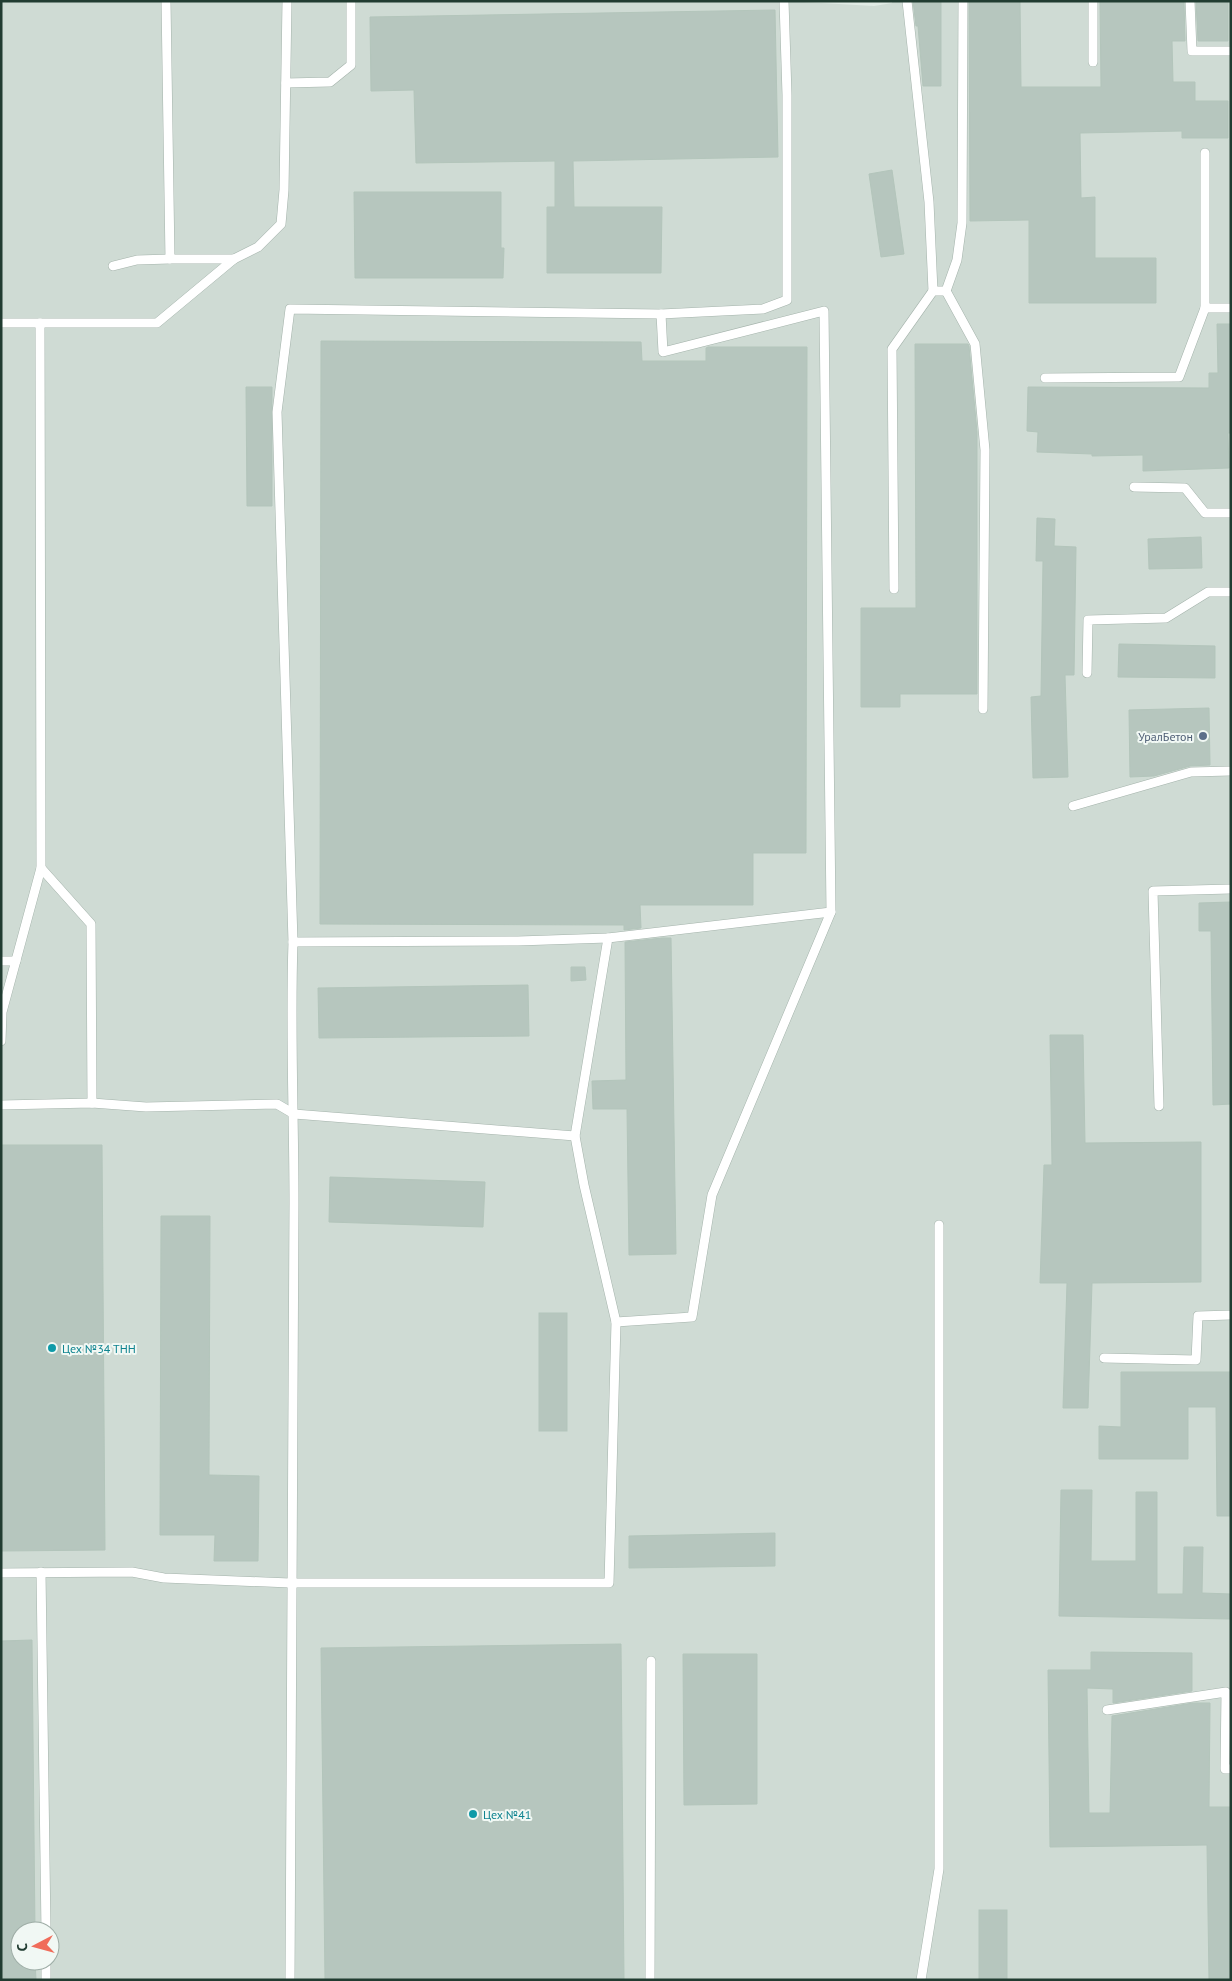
<svg xmlns="http://www.w3.org/2000/svg" width="1232" height="1981" font-family="'PT Sans',sans-serif">
  <style>
    .built { fill: #cfdbd4; fill-rule: evenodd }
    .building { fill: #b6c6be; stroke: #b3c5bb }
    .lines { fill: none; stroke-linecap: round; stroke-linejoin: round }
    .service-casing { stroke: #a4b3ab; stroke-width: 10 }
    .service { stroke: #fff; stroke-width: 9 }
    .service-dot { fill: #5c6f8a; stroke: #f1f8f4; stroke-width: 2 }
    .culture-dot { fill: #0f9aa8; stroke: #f1f8f4; stroke-width: 2 }
    .labels { text-anchor: middle; dominant-baseline: central; stroke-width: 4; stroke-linejoin: round; paint-order: stroke }
    .service-label { font-size: 12px; fill: #4e5e75; stroke: #f1f8f4; text-anchor: end }
    .culture-label { font-size: 12px; fill: #0d838f; stroke: #f1f8f4; text-anchor: start }
  </style>
  <rect width="100%" height="100%" fill="#e1ebe5"/>
  <path class="built" d="M1,1h785l88,5 18,-3v-2h339v1979h-1230zM20,1931h30v30h-30z"/>
  <g class="building">
    <path d="M913,1h28v85h-18l-5,-60h-2z"/>
    <path d="M969,1h51l1,86h80l-1,-86h84l1,40h-13l1,41h22v19h33v37h-46v-7l-102,2 1,65 14,-1v61h61v45h-127v-83l-59,1z"/>
    <path d="M1196,1h32v40h-30z"/>
    <path d="M775,10l3,147 -205,4 1,46h88l-1,66h-114v-66h8v-46l-139,2 -2,-73 -43,1 -1,-74z"/>
    <path d="M892,170l12,84 -23,3 -12,-83z"/>
    <path d="M354,192h147v56h3l-1,30h-148z"/>
    <path d="M1217,324h14v109h-3l1,35 -86,3v-16l-51,1v-2l-55,-2 1,-20 -11,-1 1,-44 181,1v-15h9z"/>
    <path d="M321,341l320,1 1,19h64v-13l2,-1h99l-1,506h-53v52h-113l1,23 -17,2v-5l-304,-1z"/>
    <path d="M915,344h53l1,2 8,86v262h-77v13h-39v-99h55z"/>
    <path d="M246,387h26v119h-25z"/>
    <path d="M1037,518l18,1 -1,27 22,1 -2,128h-9l3,102 -35,1 -2,-81 10,-1 2,-135h-7z"/>
    <path d="M1201,537l1,31 -53,1 -1,-30z"/>
    <path d="M1119,644l96,2v32l-97,-1z"/>
    <path d="M1209,708l1,57 -20,1 -36,10 -24,1 -1,-67z"/>
    <path d="M1231,902v202l-18,1 -2,-174h-12v-28z"/>
    <path d="M662,938h9l5,316 -47,1 -2,-146h-34l-1,-28 34,-1 -1,-138z"/>
    <path d="M571,967h14l1,13 -15,1z"/>
    <path d="M528,985l1,51 -210,2 -1,-50z"/>
    <path d="M1050,1035h33l2,108 116,-1v140l-109,1 -4,125h-25l4,-125h-27l4,-118h8z"/>
    <path d="M1,1145h101l3,405 -104,1z"/>
    <path d="M330,1177l155,5 -2,45 -154,-5z"/>
    <path d="M161,1216h49l-1,259 50,1 -1,85h-44l1,-26h-55z"/>
    <rect x="539" y="1313" width="28" height="118"/>
    <path d="M1121,1372h110v144h-14l-1,-109h-28v52h-89v-33l22,1z"/>
    <path d="M1061,1490h31l-1,71h45v-69h21v102h26l1,-47h19l-1,46 29,1v25l-172,-3z"/>
    <path d="M775,1533v33l-146,2v-32z"/>
    <path d="M32,1640l3,291h-15v30h15l1,19h-35v-339z"/>
    <path d="M621,1644l3,336h-299l-4,-332z"/>
    <path d="M1091,1652l101,1v38l-79,12v-14l-26,-1 2,125h21l2,-97 81,-13h17l-1,104h22v173h-22l-2,-135 -157,2 -2,-177h43z"/>
    <path d="M683,1654h74v150l-73,1z"/>
    <rect x="979" y="1910" width="28" height="70"/>
  </g>
  <g class="lines">
    <g class="service-casing">
      <g id="service">
        <path d="M166,1l4,258h64"/>
        <path d="M907,1l22,201 4,89"/>
        <path d="M1190,1l2,50h39"/>
        <path d="M1093,62v-61"/>
        <path d="M286,83l44,-1 21,-17v-64"/>
        <path d="M113,266l24,-6 33,-1"/>
        <path d="M946,291l29,53 10,106 -2,259"/>
        <path d="M1205,308v-155"/>
        <path d="M1,323h39"/>
        <path d="M1045,378l134,-1 26,-69h26"/>
        <path d="M1134,487l51,1 20,25h26"/>
        <path d="M894,589l-2,-240 41,-58h13l11,-31 5,-37 1,-222"/>
        <path d="M1087,673l1,-53 78,-2 42,-26h23"/>
        <path d="M1073,806l118,-34 40,-1"/>
        <path d="M41,868l50,56 1,179"/>
        <path d="M293,942l225,-1 90,-3"/>
        <path d="M1,961h15"/>
        <path d="M1,1041l1,-29 39,-144 -1,-545h117l77,-64 24,-12 23,-23 3,-34 3,-189"/>
        <path d="M1,1105l91,-2 54,4 131,-3 17,10 281,22 33,-198 223,-26"/>
        <path d="M1159,1106l-6,-215 78,-2"/>
        <path d="M575,1136l9,49 32,137"/>
        <path d="M1104,1358l92,2 2,-44 33,-1"/>
        <path d="M41,1572l5,359"/>
        <path d="M1,1573l131,-1 32,6 126,5h319l7,-261 76,-5 20,-122 119,-283 -7,-601 -161,41 -2,-38"/>
        <path d="M1107,1710l119,-18 -1,77h6"/>
        <path d="M46,1961v19"/>
        <path d="M290,1980c0,-259 1,-518 4,-777 0,-87 -4,-174 -1,-261l-16,-530 13,-103 371,5 102,-5 24,-9v-205l-3,-94"/>
        <path d="M650,1980l1,-319"/>
        <path d="M921,1980l18,-111v-644"/>
      </g>
    </g>
    <use href="#service" class="service"/>
  </g>
  <circle class="service-dot" cx="1203" cy="736" r="5"/>
  <g class="culture-dot">
    <circle cx="52" cy="1348" r="5"/>
    <circle cx="473" cy="1814" r="5"/>
  </g>
  <g class="labels">
    <g class="service-label">
      <text x="1193" y="736">УралБетон</text>
    </g>
    <g class="culture-label">
      <text x="62" y="1348">Цех №34 ТНН</text>
      <text x="483" y="1814">Цех №41</text>
    </g>
  </g>
  <rect width="1232" height="1981" fill="none" stroke="#213c31" stroke-width="5"/>
  <g transform="translate(35 1946) rotate(264)"><circle r="24" fill="#f1f8f4" stroke="#9eada6"/>
  <path d="M0-4L9 19L0 12L-9 19Z" fill="#f06c5a"/>
  <text y="-8" font-size="14" font-weight="bold" text-anchor="middle" fill="#213c31">С</text>
  </g>
</svg>
